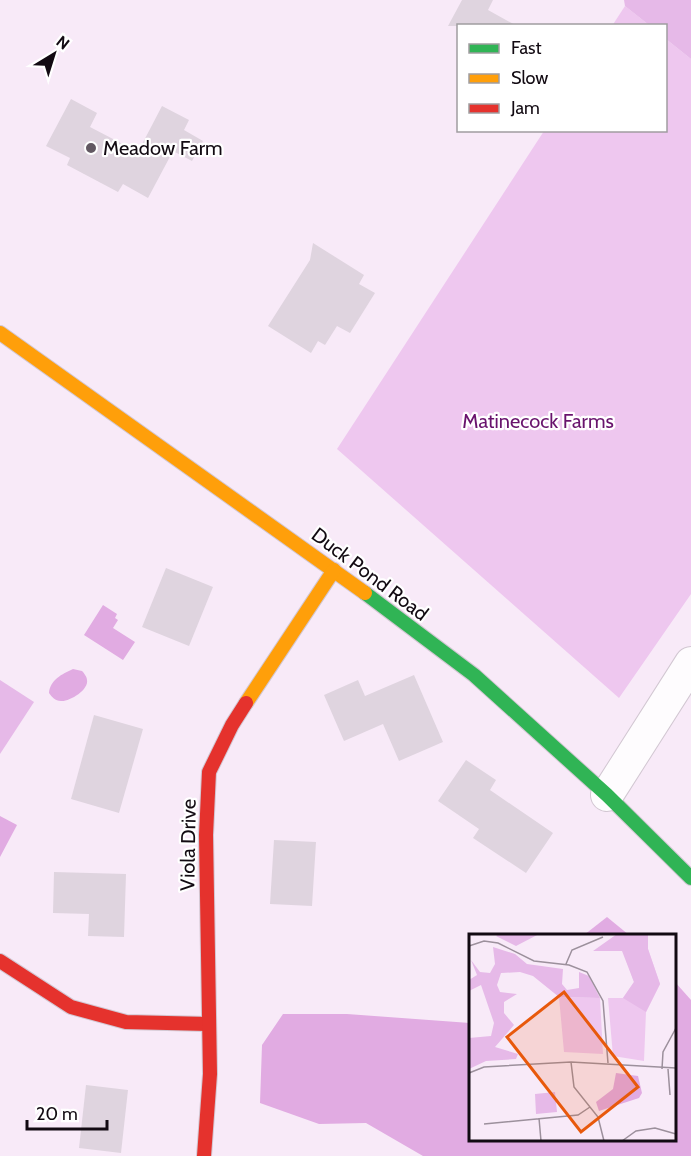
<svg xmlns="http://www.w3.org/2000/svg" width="691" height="1156" font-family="Cabin,sans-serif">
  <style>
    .green { fill: #eec7ef }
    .forest { fill: #e6b9e8 }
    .water { fill: #e1abe2 }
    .building { fill: #dfd4df }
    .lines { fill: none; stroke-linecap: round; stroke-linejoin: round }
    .street-casing { stroke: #d2c7d2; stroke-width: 34 }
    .fast-casing { stroke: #d2c7d2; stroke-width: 16 }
    .slow-casing { stroke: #d2c7d2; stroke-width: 16 }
    .jam-casing { stroke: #d2c7d2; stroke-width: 16 }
    .street { stroke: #fefcfe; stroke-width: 32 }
    .fast { stroke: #30b455; stroke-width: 14 }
    .slow { stroke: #ff9f0a; stroke-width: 14 }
    .jam { stroke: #e5322d; stroke-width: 14 }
    .poi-dot { fill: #625862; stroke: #fff; stroke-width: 2 }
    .labels { text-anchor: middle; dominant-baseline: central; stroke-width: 4.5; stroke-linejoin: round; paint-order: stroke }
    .poi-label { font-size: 20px; fill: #120a12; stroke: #fff; text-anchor: start }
    .park-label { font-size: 20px; fill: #69136d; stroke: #fff }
    .street-label { font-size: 20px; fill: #120a12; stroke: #fff }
    .inset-road { fill: none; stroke: #9c909c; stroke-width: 1.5 }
    .view { fill: #e8590c; fill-opacity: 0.15; stroke: #e8590c; stroke-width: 3 }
    .inset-edge { fill: none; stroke: #120a12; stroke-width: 3 }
  </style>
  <rect width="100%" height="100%" fill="#f8eaf8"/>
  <g class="green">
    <path d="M625,6l24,19 -37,1z"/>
    <path d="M666,39l25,20v535l-72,104 -282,-249 207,-318 122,-1z"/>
  </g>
  <g class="forest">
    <path d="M624,0h67v59l-25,-20v-13l-17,-1 -24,-19z"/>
    <path d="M0,680l34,22 -34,52z"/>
  </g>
  <g class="water">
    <path d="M103,605l14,9 -2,4 3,2 -5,8 22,14 -12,18 -39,-25z"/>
    <path d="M73,669l9,2c2,2 5,6 5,9 2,10 -18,22 -26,21 -6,0 -9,-4 -12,-8 1,-13 13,-19 24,-24z"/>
    <path d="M0,816l17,9 -17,32z"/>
    <path d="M607,917l22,18h-45z"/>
    <path d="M675,982l16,18v156h-268l-57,-33 -47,1 -59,-21 2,-58 21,-31h64l123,9v117h204z"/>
  </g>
  <g class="building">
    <path d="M462,0h31l-5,10 29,16h-69z"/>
    <path d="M71,99l26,14 -7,14 48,25 24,-46 27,14 -5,10 19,11 -11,20 -19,-10 -25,47 -25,-14 -5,8 -51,-27 3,-7 -24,-12z"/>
    <path d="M313,243l51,32 -5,9 16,9 -25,40 -13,-7 -12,19 -7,-4 -7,12 -43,-27 42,-66z"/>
    <path d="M166,568l47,19 -24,59 -47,-19z"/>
    <path d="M414,675l29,67 -44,19 -16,-37 -39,17 -20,-46 34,-15 7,16z"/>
    <path d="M94,715l49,14 -24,84 -48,-14z"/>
    <path d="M466,760l30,20 -6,10 63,43 -27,40 -53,-35 6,-9 -41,-28z"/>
    <path d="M274,840l42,2 -4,64 -42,-2z"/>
    <path d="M54,872l72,2 -2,63 -36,-1 1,-22 -36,-1z"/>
    <path d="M86,1085l42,5 -7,63 -42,-5z"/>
  </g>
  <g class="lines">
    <g class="street-casing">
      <path id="street" d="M607,795l84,-132"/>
    </g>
    <g class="fast-casing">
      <path id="fast" d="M365,593l109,82 133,120 84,83"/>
    </g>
    <g class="slow-casing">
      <g id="slow">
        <path d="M0,333l365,260"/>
        <path d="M246,703l88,-133"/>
      </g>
    </g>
    <g class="jam-casing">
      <g id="jam">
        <path d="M0,961l71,46 55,15 82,2"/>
        <path d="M204,1156l6,-82 -4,-239 3,-63 23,-47 14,-22"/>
      </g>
    </g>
    <use href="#street" class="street"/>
    <use href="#fast" class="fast"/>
    <use href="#slow" class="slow"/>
    <use href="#jam" class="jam"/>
  </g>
  <circle class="poi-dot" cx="91" cy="148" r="6"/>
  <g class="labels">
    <g class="poi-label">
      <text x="103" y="148">Meadow Farm</text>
    </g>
    <g class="park-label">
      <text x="538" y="421">Matinecock Farms</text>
    </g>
    <g class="street-label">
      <text transform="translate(370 574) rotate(37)">Duck Pond Road</text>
      <text transform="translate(188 845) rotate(-89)">Viola Drive</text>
    </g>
  </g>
  <g transform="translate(469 934)">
    <rect width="207" height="207" fill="#f8eaf8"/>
    <path d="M148,0h31v15l12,35 -14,28 -2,49 -31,-5 -5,-58h15l11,-16zM90,63l41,1 3,56 -39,-2z" fill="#eec7ef"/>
    <path d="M30,0h40l-23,12 -20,-10zM148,0h31v15l12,35 -14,28 -23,-14 11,-16 -12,-31h-29zM24,13l22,7 12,10 36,5 -1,15 5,6 12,-2v-16l10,4 11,22 -41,-1 -26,-21 -13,-4 -19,1 -4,12 3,7 17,2 -13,8v11l10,12 -19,22 23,7 -2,5 -30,2 -17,8v-31l22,-2 3,-13 -13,-38 -12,6v-11l8,-5 -6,-15 9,12 10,1 5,-9zM86,158l2,20 -21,2 -1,-20z" fill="#e6b9e8"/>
    <path d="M147,139l22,3 4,17 -3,5 -40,13 -3,-9 17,-13z" fill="#e1abe2"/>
    <path class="inset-road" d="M0,12l15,-5 14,2 36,18 35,4 18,7 16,29 5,62M97,30l6,-14 31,-13M102,128l3,25 24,30 6,24M193,135l1,-17 13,-24M199,135l2,26M0,139l15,-6 87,-5 105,6M70,184l2,23M15,190l94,-9 12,-8M153,207l14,-10 19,-3 21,6"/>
    <path class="view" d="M95,58l74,95 -57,45 -74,-95z"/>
    <rect width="207" height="207" class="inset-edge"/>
  </g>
  <rect x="457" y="24" width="210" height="108" fill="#ffffff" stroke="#a09da0" stroke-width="1.5"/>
  <rect x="469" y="44" width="30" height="9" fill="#30b455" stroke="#a09da0" stroke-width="1.5"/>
  <text x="511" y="54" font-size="18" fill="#120a12">Fast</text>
  <rect x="469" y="74" width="30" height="9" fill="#ff9f0a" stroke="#a09da0" stroke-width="1.5"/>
  <text x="511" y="84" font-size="18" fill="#120a12">Slow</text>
  <rect x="469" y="104" width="30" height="9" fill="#e5322d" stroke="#a09da0" stroke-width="1.5"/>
  <text x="511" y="114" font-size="18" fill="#120a12">Jam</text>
  <g transform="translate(54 54) rotate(38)" stroke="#ffffff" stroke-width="4.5" paint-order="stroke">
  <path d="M0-4.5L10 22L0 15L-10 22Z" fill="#120a12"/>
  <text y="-9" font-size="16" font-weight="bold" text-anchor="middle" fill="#120a12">N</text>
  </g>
  <path d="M27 1120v9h80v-9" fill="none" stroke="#120a12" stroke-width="3"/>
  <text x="36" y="1120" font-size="18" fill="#120a12" stroke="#ffffff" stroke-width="4.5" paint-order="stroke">20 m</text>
</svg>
